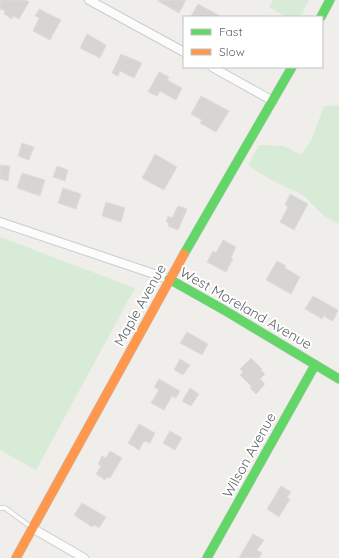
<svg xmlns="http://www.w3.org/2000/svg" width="339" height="558" font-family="Quicksand,sans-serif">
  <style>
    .green { fill: #d8ebd6 }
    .building { fill: #d6d5d3; stroke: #deddd9 }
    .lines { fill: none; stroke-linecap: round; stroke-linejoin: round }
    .lane-casing { stroke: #cbcccc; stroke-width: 5.5 }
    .street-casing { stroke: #cbcccc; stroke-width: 10 }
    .fast-casing { stroke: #cacacb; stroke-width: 10 }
    .slow-casing { stroke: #cacacb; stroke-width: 10 }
    .lane { stroke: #fdfcfc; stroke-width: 4 }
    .street { stroke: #fdfcfc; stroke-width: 8 }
    .fast { stroke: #63d668; stroke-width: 9 }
    .slow { stroke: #ff974d; stroke-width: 9 }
    .labels { text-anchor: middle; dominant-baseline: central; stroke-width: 4; stroke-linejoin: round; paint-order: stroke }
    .street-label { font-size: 14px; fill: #5f6368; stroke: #fff }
  </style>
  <rect width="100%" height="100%" fill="#efeeea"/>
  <g class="green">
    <path d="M273,0h36l-9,17h-14l-17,-10z"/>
    <path d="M339,105v119l-14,-7 -22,-22 -32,-15 -23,-15 11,-20 25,1 17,9 10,-14 13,-35z"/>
    <path d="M0,237l135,51 -99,182 -36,-20z"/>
  </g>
  <g class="building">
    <path d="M0,0h26l3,2 -10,17 -6,-3 -1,3 -8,-5 1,-3 -5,-2z"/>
    <path d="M158,0h28l-7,13 -21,-12z"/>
    <path d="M198,4l24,13h-29l-2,-1z"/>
    <path d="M39,9l22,11 -11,20 -17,-9 6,-13 -4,-2z"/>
    <path d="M87,34l19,11 -6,13 -20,-10z"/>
    <path d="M121,54l21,9 -8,15 -14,-7 -2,5 -6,-3z"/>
    <path d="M159,72l10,5 -2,3 15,8 -6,12 -16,-9 -3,5 -9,-4z"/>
    <path d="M201,96l28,15 -13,21 -16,-9 2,-3 -11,-6z"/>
    <path d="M22,143l12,4 -5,13 -11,-4z"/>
    <path d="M155,154l22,13 -13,23 -22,-12z"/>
    <path d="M0,165l10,1 -2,15 -8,-2z"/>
    <path d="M57,166l11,4 -3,11 -12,-4z"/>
    <path d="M22,173l23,7 -5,16 -23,-8z"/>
    <path d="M63,188l18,6 -5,15 -18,-6z"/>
    <path d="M290,194l18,10 -14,26 -14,-8 8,-15 -3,-2z"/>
    <path d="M106,202l19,6 -4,14 -19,-6z"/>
    <path d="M178,206l9,3 -9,21 -10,-4 1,-3 -3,-1 2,-6 4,2z"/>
    <path d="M223,240l13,7 -5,11 2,1 -7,13 -19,-10 6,-11 3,2z"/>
    <path d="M277,261l9,5 -1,2 15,9 -9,17 -25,-14z"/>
    <path d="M313,296l25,14 -5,11 -8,-4 1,-2 -1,-1 -3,5 -17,-10z"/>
    <path d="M187,332l21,12 -6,11 -22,-12z"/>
    <path d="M251,358l11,11 -1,1 4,4 -5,5 5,5 -9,10 -6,-6 2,-1 -12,-12 3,-3 -3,-3z"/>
    <path d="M180,359l10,6 -7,10 -9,-5z"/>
    <path d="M159,379l21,12 -4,7 -4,-2 -8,14 -13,-7 8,-13 -5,-3z"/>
    <path d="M190,388l9,6 -8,12 -9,-5z"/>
    <path d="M139,424l16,9 -5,10 -6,-2 -5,9 -11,-7z"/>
    <path d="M170,431l12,7 -7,12 -12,-7z"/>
    <path d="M110,451l12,7 -12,20 -3,-1 -2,3 -9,-6 5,-8 -3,-2 4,-8 4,2z"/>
    <path d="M281,486l10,6 -4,5 3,2 -11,18 -12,-8z"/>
    <path d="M82,503l24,14 -7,11 -5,-3 -2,2 -18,-12z"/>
    <path d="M253,534l11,6 -7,10 5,3 -3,5h-20z"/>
  </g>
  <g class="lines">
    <g class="lane-casing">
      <path id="lane" d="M0,508h5l26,19"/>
    </g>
    <g class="street-casing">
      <g id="street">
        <path d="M89,0l95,52"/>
        <path d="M212,67l61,34"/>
        <path d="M0,222l169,57"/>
        <path d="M32,528l52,30"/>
      </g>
    </g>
    <g class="fast-casing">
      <g id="fast">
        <path d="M321,17l9,-17"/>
        <path d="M184,254l108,-187"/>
        <path d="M169,279l55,31 115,69"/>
        <path d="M207,558l108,-193"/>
      </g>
    </g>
    <g class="slow-casing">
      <path id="slow" d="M16,558l168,-304"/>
    </g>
    <use href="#lane" class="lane"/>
    <use href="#street" class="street"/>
    <use href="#fast" class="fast"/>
    <use href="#slow" class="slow"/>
  </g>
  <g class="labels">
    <g class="street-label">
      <text transform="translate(140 305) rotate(-61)">Maple Avenue</text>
      <text transform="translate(246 308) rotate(30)">West Moreland Avenue</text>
      <text transform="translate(249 455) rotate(-61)">Wilson Avenue</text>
    </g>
  </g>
  <rect x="183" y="16" width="140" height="52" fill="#ffffff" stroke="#bfc1c3"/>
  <rect x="191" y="29" width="20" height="6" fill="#63d668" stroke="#bfc1c3"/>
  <text x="219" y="36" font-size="12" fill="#5f6368">Fast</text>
  <rect x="191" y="49" width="20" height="6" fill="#ff974d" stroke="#bfc1c3"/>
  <text x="219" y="56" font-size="12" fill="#5f6368">Slow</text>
</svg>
